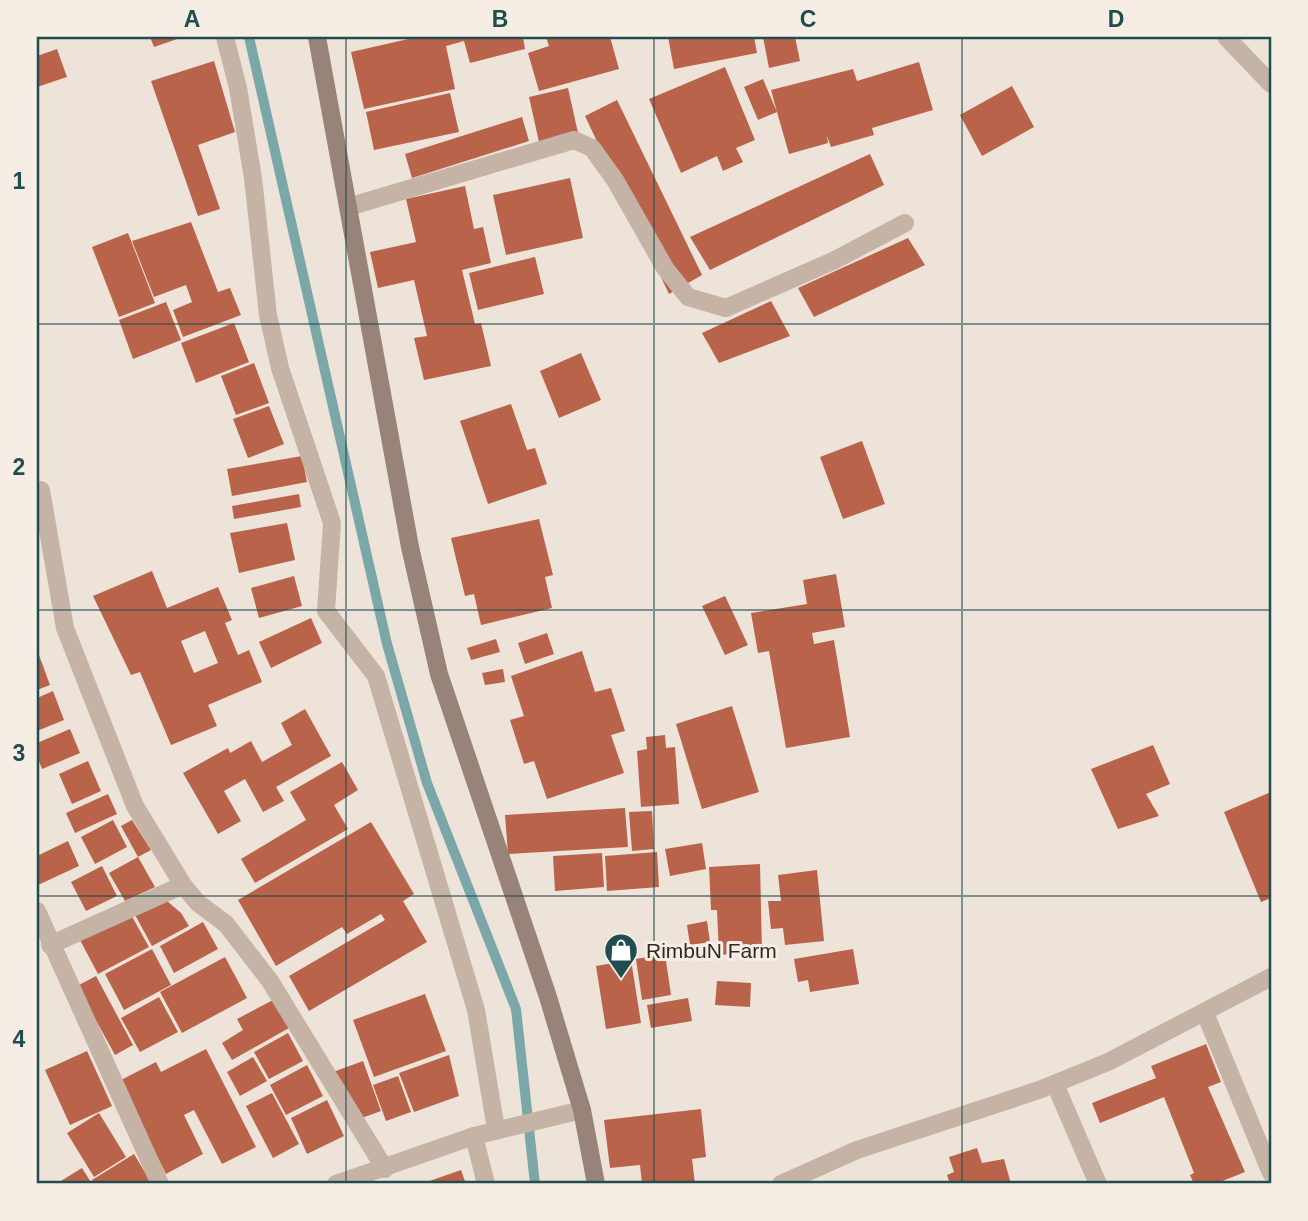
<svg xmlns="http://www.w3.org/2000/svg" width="1308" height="1221" font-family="Helvetica,sans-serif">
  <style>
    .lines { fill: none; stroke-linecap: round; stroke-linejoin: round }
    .stream { stroke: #7ba7a8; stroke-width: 10 }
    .building { fill: #b9634b; fill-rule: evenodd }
    .minor { stroke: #c5b3a6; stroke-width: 18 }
    .secondary { stroke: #988378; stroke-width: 18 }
    .grid { fill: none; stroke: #204d4f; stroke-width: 2; stroke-opacity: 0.55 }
    .labels { text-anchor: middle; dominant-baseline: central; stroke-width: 6; stroke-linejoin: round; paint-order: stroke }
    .poi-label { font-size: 21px; fill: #322926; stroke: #f6eee4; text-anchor: start }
    .neatline { fill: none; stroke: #204d4f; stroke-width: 2.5 }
    .grid-label { font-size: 23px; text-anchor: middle; font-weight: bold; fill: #204d4f }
  </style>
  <rect width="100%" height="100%" fill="#eee3d9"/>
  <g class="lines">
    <path class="stream" d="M249,37l138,607 40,139 89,226 19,175"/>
  </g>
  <g class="building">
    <path d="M150,37h33l-29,10z"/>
    <path d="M417,37h106l2,12 -55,14 -6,-22 -18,5 9,43 -91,20 -13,-57z"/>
    <path d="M546,37h64l9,32 -80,22 -11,-38 21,-7z"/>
    <path d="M668,37h86l3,16 -83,16z"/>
    <path d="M763,37h32l5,24 -31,7z"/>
    <path d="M57,49l10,28 -30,10v-31z"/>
    <path d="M214,61l21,71 -37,13 22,64 -22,7 -47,-135z"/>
    <path d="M919,62l14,48 -61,18 2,7 -43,12 -4,-11 1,7 -39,11 -12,-42 -19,8 -14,-33 19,-8 14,33 -6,-22 82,-21 4,12z"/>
    <path d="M725,67l30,73 -19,8 7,14 -20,9 -6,-15 -36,17 -32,-74z"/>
    <path d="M1012,86l22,41 -52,29 -22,-41z"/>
    <path d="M568,88l10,45 -39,9 -10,-45z"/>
    <path d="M450,93l9,39 -85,18 -8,-38z"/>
    <path d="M617,100l85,175 -33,19 -84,-178z"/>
    <path d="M522,117l7,24 -117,37 -7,-24z"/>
    <path d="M870,154l14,31 -174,85 -20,-33z"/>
    <path d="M570,178l13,60 -77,17 -13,-60z"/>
    <path d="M465,186l9,43 9,-2 8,36 -29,7 13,54 6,-1 10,43 -67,14 -10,-42 13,-2 -13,-56 -36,8 -8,-36 46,-10 -10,-43z"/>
    <path d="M191,222l27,70 12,-4 11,27 -58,22 -10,-27 19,-8 -6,-17 -32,12 -22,-56z"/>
    <path d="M128,233l27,70 -36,14 -27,-70z"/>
    <path d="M908,238l17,27 -111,52 -16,-29z"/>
    <path d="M535,257l9,37 -66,16 -9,-37z"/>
    <path d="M771,301l19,35 -71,27 -17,-30z"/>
    <path d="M166,302l15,38 -48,19 -14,-39z"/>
    <path d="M234,323l15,39 -53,21 -15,-40z"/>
    <path d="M581,353l20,47 -42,18 -19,-47z"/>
    <path d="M254,363l15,40 -33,12 -15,-39z"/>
    <path d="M511,404l16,46 8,-2 12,36 -59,20 -28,-83z"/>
    <path d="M269,406l15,38 -36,14 -15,-39z"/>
    <path d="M862,441l23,63 -42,15 -23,-62z"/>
    <path d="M302,456l5,26 -75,14 -5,-27z"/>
    <path d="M299,494l2,13 -67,12 -2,-13z"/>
    <path d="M539,519l14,56 -8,2 7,31 -71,17 -7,-31 -9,2 -14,-58z"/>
    <path d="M287,523l8,37 -56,13 -9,-40z"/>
    <path d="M152,571l15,37 51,-21 14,33 -7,3 13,32 11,-5 13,32 -54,23 9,21 -46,19 -31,-73 -9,3 -38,-79zM205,631l13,32 -24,10 -13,-32z"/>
    <path d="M836,574l9,53 -33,6 2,11 20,-4 16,97 -64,11 -17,-97 -11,2 -7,-40 56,-9 -4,-24z"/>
    <path d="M294,576l8,30 -43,12 -8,-30z"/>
    <path d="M725,596l23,49 -23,10 -23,-49z"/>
    <path d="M311,618l11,25 -51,25 -12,-26z"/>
    <path d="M547,633l7,21 -29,10 -7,-21z"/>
    <path d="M496,639l4,13 -29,8 -4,-12z"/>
    <path d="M582,651l13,41 16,-4 14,43 -14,4 13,38 -77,26 -13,-38 -10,3 -14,-44 14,-4 -13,-40z"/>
    <path d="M39,655l11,30 -13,5v-34z"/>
    <path d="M503,669l2,13 -20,3 -3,-12z"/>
    <path d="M53,691l11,29 -27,11v-33z"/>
    <path d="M732,706l27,86 -57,17 -26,-85z"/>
    <path d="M305,709l26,47 -55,31 8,14 -21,11 -18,-33 -21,12 17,30 -23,13 -35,-61 45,-25 2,5 21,-12 11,21 30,-17 -11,-22z"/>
    <path d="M70,729l10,24 -38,16 -5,-13v-13z"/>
    <path d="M665,735l1,13 9,-1 4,57 -38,3 -4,-56 10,-2 -1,-12z"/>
    <path d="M1153,745l17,39 -24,10 13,22 -41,13 -27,-60z"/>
    <path d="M88,761l13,30 -29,13 -13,-30z"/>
    <path d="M342,762l16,28 -24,15 14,24 -93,54 -14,-24 65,-39 -16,-28z"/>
    <path d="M1271,792v106l-10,4 -37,-90z"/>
    <path d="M108,794l9,20 -42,19 -9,-20z"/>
    <path d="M625,808l3,39 -120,7 -3,-39z"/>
    <path d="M652,811l2,38 -22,2 -3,-39z"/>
    <path d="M113,820l14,27 -32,17 -14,-27z"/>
    <path d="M132,820l19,30 -13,7 -17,-31z"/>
    <path d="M371,822l43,72 -11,7 24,41 -118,69 -20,-35 96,-56 -4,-6 -34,20 -5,-7 -66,39 -38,-66z"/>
    <path d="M68,841l11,25 -41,19 -1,-29z"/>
    <path d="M702,843l4,26 -36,7 -5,-27z"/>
    <path d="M657,852l2,35 -52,4 -2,-35z"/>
    <path d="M602,853l2,34 -49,4 -2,-35z"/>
    <path d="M138,857l17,30 -30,14 -16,-28z"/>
    <path d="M760,864l2,88 -43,3 -2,-45h-6l-2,-43z"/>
    <path d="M102,866l15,30 -31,15 -15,-29z"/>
    <path d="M817,870l7,71 -39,4 -2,-17 -12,1 -3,-28h13l-3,-26z"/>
    <path d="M167,901l14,12 8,13 -37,20 -18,-33z"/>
    <path d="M130,913l19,34 -51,27 -18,-34z"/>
    <path d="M707,921l3,21 -20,3 -3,-20z"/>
    <path d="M203,922l15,27 -44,24 -14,-27z"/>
    <path d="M152,949l19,36 -47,25 -19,-36z"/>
    <path d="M853,949l6,35 -49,8 -2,-12 -10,2 -4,-23z"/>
    <path d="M665,954l6,41 -29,5 -6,-41z"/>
    <path d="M225,957l22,41 -65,35 -22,-41z"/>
    <path d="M631,960l10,63 -35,6 -10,-63z"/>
    <path d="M96,976l37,69 -18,10 -38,-69z"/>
    <path d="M717,981l34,2 -1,24 -35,-2z"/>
    <path d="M425,994l21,57 -72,26 -21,-57z"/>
    <path d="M159,997l19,35 -38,20 -19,-34z"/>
    <path d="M688,998l4,23 -41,7 -4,-23z"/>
    <path d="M273,1000l16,28 -57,32 -10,-17 21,-13 -6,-11z"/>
    <path d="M288,1033l15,28 -34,18 -15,-27z"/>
    <path d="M1206,1044l15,38 -13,5 37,85 -30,12h-21l-4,-9 4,-2 -30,-76 -64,26 -8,-20 64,-25 -5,-12z"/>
    <path d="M206,1049l50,98 -34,17 -28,-54 -10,5 19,39 -37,20 -47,-93 37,-19 5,10z"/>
    <path d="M87,1051l25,55 -42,19 -25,-55z"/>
    <path d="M449,1055l10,41 -45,16 -15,-39z"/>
    <path d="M253,1057l14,24 -27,15 -13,-24z"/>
    <path d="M363,1061l18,50 -22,8 -26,-47z"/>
    <path d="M307,1065l16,31 -37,19 -16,-30z"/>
    <path d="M398,1076l13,36 -25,9 -13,-36z"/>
    <path d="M272,1093l27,51 -26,14 -27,-52z"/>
    <path d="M327,1100l17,36 -37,18 -16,-36z"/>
    <path d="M701,1109l5,48 -14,2 3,25h-53l-2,-19 -30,3 -6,-48z"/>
    <path d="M99,1113l27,44 -32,20 -27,-44z"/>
    <path d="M977,1148l5,15 22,-4 7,25h-61l-3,-9 7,-3 -5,-15z"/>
    <path d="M134,1154l18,30h-58l-2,-4z"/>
    <path d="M82,1168l10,16h-36z"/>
    <path d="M461,1170l5,14h-45z"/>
  </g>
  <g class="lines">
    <g class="minor">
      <path d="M225,37l13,51 15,90 15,137 12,53 52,155 -6,88 50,65 100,334 20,119"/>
      <path d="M1226,37l45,47"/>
      <path d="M348,207l226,-67 18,8 23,32 50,88 23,29 38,11 109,-48 70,-37"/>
      <path d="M41,490l24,138 70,178 48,79 15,18 28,21 44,57 115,188"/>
      <path d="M37,911l123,273"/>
      <path d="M50,945l133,-60"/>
      <path d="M1205,1013l66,160"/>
      <path d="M1055,1084l43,100"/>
      <path d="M474,1136l12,48"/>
      <path d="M336,1184l138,-48 108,-26"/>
      <path d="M781,1184l76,-34 182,-60 69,-28 163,-85"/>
    </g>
    <path class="secondary" d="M317,37l93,510 29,127 109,323 34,113 14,74"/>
  </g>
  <path class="grid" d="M346,37v1147M654,37v1147M962,37v1147M37,324h1234M37,610h1234M37,896h1234"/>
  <defs>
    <g id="shop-pin" transform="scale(1.75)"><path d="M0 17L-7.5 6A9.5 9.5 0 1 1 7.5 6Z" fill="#204d4f" stroke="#f6eee4"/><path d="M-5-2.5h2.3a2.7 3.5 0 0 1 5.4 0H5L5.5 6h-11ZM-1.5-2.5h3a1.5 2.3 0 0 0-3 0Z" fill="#fff"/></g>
  </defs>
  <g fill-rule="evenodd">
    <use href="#shop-pin" x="621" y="950"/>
  </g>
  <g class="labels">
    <g class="poi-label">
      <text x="646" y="950">RimbuN Farm</text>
    </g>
  </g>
  <rect width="1308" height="1221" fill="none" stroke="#f6eee4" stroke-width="77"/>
  <rect x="38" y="38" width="1232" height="1144" class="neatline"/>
  <g class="grid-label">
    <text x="192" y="27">A</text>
    <text x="500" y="27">B</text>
    <text x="808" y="27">C</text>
    <text x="1116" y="27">D</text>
    <text x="19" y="189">1</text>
    <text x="19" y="475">2</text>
    <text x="19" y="761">3</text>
    <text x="19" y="1047">4</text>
  </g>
</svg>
